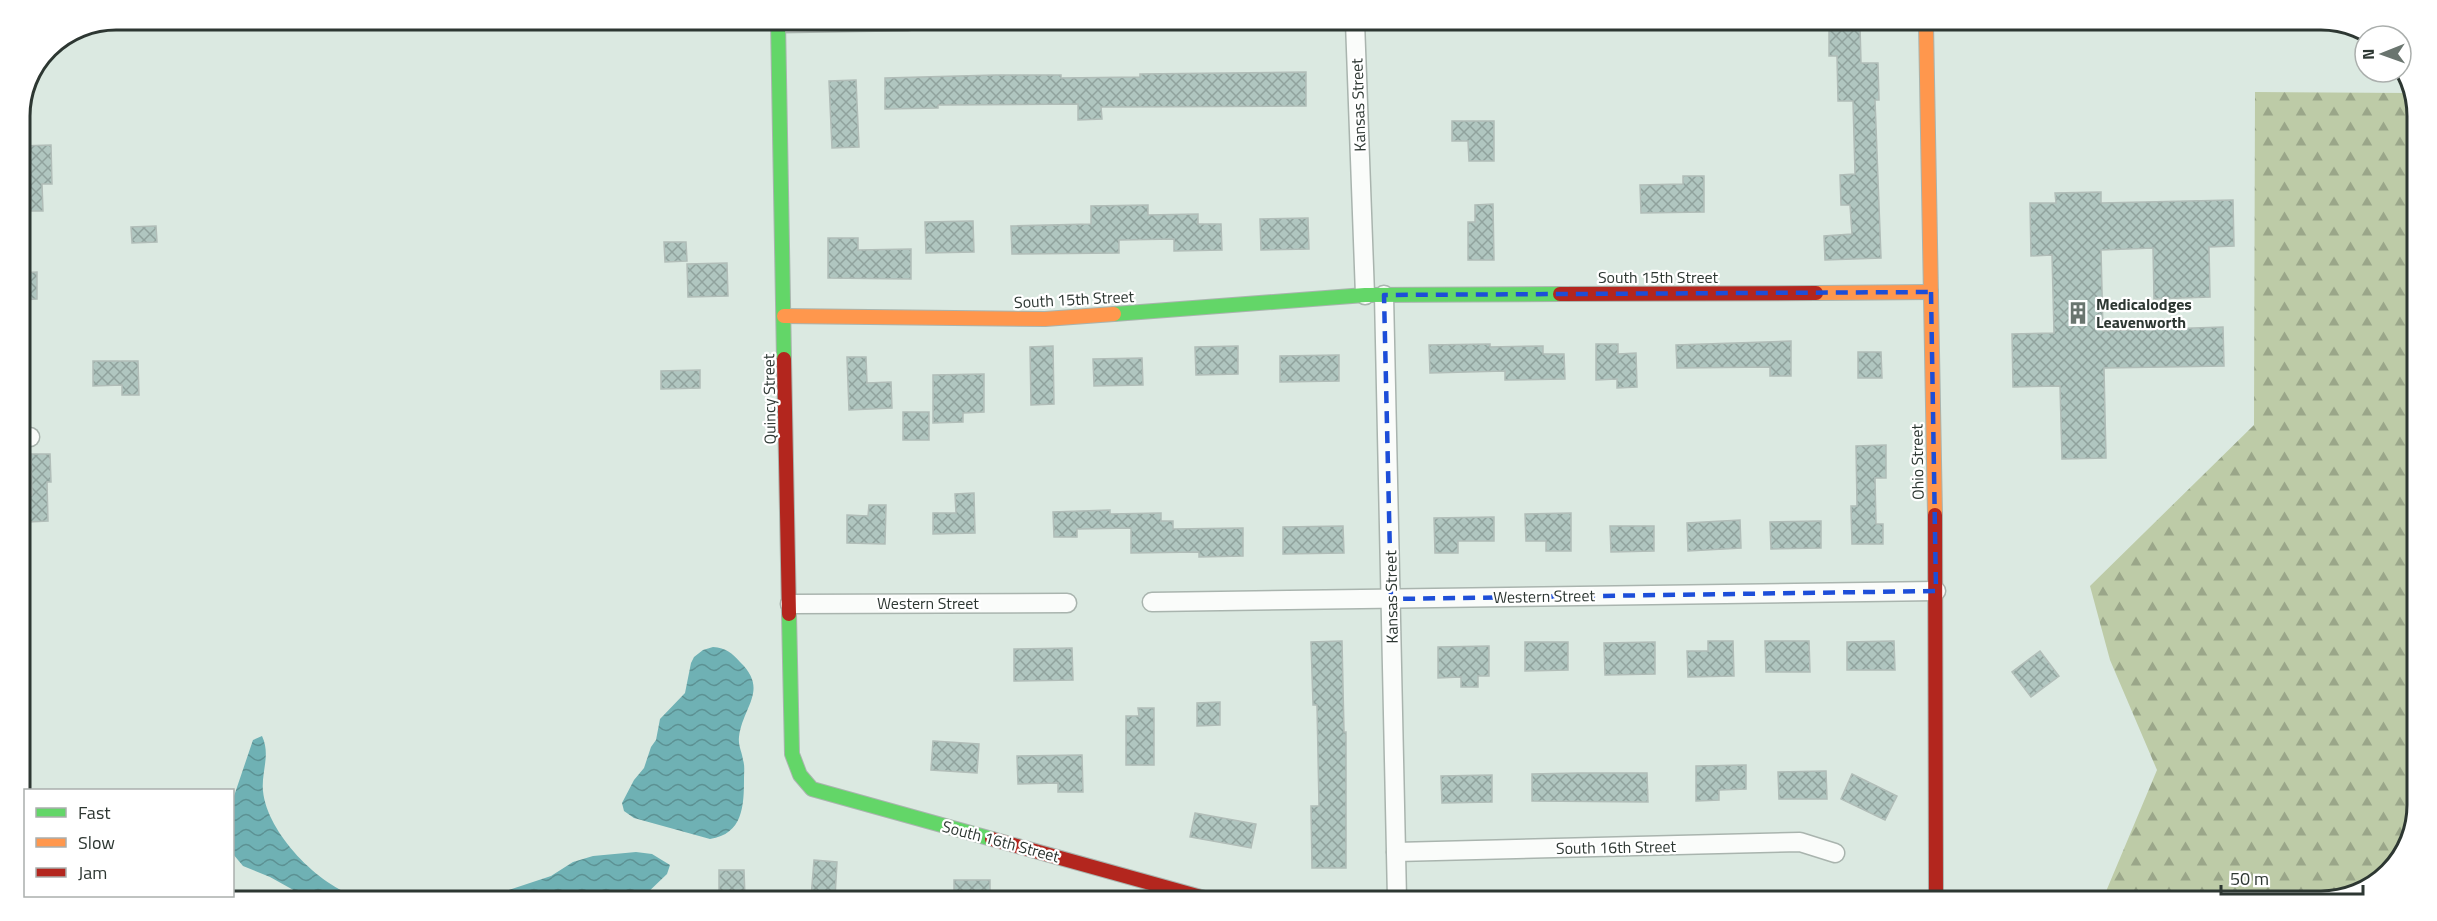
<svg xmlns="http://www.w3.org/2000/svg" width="2437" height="921" font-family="'Titillium Web',sans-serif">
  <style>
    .forest { fill: url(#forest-firs) }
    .water { fill: url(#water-waves) }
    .building { fill: url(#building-cross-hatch); stroke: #b1bdb8; stroke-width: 1.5 }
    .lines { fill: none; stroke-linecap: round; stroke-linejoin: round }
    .street-casing { stroke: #a9b4ae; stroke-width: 21 }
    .fast-casing { stroke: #a9b4ae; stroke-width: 16 }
    .slow-casing { stroke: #a9b4ae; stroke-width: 16 }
    .jam-casing { stroke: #a9b4ae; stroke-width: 16 }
    .street { stroke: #fafcfa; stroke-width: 18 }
    .fast { stroke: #63d668; stroke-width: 14 }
    .slow { stroke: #ff974d; stroke-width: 14 }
    .jam { stroke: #b3261e; stroke-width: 14 }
    .marked { fill: none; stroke: #1d4ed8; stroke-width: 4.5; stroke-dasharray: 12 8; stroke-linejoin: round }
    .labels { text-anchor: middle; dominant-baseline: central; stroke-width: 4.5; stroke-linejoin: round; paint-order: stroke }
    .street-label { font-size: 16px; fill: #2d3732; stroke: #fff }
    .poi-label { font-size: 16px; font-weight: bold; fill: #2d3732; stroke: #fff; text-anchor: start }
    .rim { fill: none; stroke: #2d3732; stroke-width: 3 }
  </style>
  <defs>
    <pattern id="forest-firs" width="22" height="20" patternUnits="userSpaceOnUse" patternTransform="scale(1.5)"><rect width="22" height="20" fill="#bdcba7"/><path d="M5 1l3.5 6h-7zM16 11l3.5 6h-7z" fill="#9aa689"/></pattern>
    <pattern id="water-waves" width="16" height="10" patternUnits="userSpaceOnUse" patternTransform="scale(1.5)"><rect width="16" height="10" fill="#6fb1b4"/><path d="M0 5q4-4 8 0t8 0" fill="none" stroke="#5c9193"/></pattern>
    <pattern id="building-cross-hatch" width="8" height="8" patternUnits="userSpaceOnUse" patternTransform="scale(1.5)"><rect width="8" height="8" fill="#b0c6c0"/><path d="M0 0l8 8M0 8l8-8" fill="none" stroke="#90a29d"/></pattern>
  </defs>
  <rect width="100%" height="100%" fill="#dbe9e1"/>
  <path class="forest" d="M2255,92l156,1 6,16 -5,727 -33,46 -58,19h-219l55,-131 -47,-110 -20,-74 164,-161z"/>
  <g class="water">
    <path d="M713,647c13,1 19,6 27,15 29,28 3,44 -1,75 -1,9 3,15 4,23 2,6 1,12 1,18 0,28 -1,56 -34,61l-76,-21 -10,-7 -2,-8 12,-23 10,-12 7,-21 5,-7 4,-21 25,-26 6,-30 3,-6 9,-7z"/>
    <path d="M262,736c9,19 -1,36 1,55 4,42 56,95 95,106h-52l-36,-20 -27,-11 -10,-12v-55l20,-59z"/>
    <path d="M636,852l16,2 18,11 -3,9 -25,24 -166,-1 27,-5 48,-16 22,-14 20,-6z"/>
  </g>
  <g class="building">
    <path d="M1829,26h31l1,37h17l1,37h-4l6,158 -56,2 -1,-24 28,-2 -2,-29h-9l-1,-30 15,-1 -2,-73h-15l-1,-45h-8z"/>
    <path d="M1306,72v34l-205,1 1,12 -24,1v-16l-140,1v3l-53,1v-31l111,-3h65v3l79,-1v-3z"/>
    <path d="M856,80l3,67 -27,1 -3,-67z"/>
    <path d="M1452,121h42v40h-25l-1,-20h-16z"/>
    <path d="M51,145l1,39h-10l1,27h-23v-65z"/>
    <path d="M1683,176h21v36l-63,1 -1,-28 43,-1z"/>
    <path d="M2101,192v11l132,-3 1,46 -25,1 1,50 -56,2 -1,-51 -52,2 2,81 120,-4 1,39 -120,2 2,90 -44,1 -2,-73 -47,1 -1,-53 42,-1 -2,-78 -21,1 -1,-53h26l-1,-10z"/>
    <path d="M1493,204l1,56h-26v-38h7v-17z"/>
    <path d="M1148,205v10l50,-1v10h23l1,26 -48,1v-12l-55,1v13l-107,1 -1,-28 80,-2v-18z"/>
    <path d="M1308,218l1,31 -48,1 -1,-31z"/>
    <path d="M973,221l1,31 -48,1 -1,-31z"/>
    <path d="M156,226l1,16 -25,1 -1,-16z"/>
    <path d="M828,238h30v12l53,-1v30l-83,-1z"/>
    <path d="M664,242h22l1,19 -22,1z"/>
    <path d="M727,263l1,33 -40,1 -1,-33z"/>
    <path d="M37,272v27l-17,1v-27z"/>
    <path d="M1791,341v35h-21v-9l-93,1 -1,-23z"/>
    <path d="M1490,344v3l53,-1v8h21l1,25 -60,1v-9l-75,2 -1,-28z"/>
    <path d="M1596,344h22v10l18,-1 1,34 -20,1v-9l-21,1z"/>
    <path d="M1053,346l1,58 -23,1 -1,-58z"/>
    <path d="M1238,346v28l-42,1 -1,-28z"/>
    <path d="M1858,352h23l1,26h-24z"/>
    <path d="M1339,355v26l-59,1v-26z"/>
    <path d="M847,357h19l1,26 24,-1 1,26 -43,2z"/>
    <path d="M1142,358l1,27 -49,1 -1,-27z"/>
    <path d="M93,361h45l1,34h-17v-10l-29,1z"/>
    <path d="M700,370v18l-39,1v-18z"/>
    <path d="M984,374v38l-21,1v9l-30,1v-48z"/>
    <rect x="903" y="412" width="26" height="28"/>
    <path d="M1886,445v33h-11l1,46h7v20h-31l-1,-38h6l-1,-60z"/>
    <path d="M31,454h19l1,28h-4l1,39 -20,1v-27h4z"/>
    <path d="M974,493l1,40 -42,1v-21h23l-1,-19z"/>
    <path d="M869,505h17l-1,39 -38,-1v-28l21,1z"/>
    <path d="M1110,510v4l51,-1v8h12v8l70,-1v28l-44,1v-5l-68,1v-25l-54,1v8h-23l-1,-25z"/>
    <path d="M1571,513v38h-25v-10h-20l-1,-27z"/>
    <path d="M1494,517v24h-36v12h-23l-1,-35z"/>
    <path d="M1740,520l1,28 -53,3 -1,-28z"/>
    <path d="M1821,521v27l-50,1 -1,-27z"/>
    <path d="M1343,526l1,27 -61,1v-27z"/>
    <path d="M1610,526h44v25l-43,1z"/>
    <path d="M1342,641l2,91h2v136h-34l-1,-62h8l-2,-101h-4l-2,-63z"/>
    <path d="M1708,641h25l1,35 -46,1 -1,-26h21z"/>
    <path d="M1765,641h44l1,31h-44z"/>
    <path d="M1894,641l1,29h-48v-28z"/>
    <path d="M1525,642h43v28l-43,1z"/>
    <path d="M1655,642v32l-50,1 -1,-32z"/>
    <path d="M1489,646v30h-11v11h-17v-10l-23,1v-31z"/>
    <path d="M1072,648l1,32 -59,1v-32z"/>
    <path d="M2040,651l19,25 -28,21 -19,-25z"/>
    <path d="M1220,702v23l-23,1v-23z"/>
    <path d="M1138,708h16v57h-28v-49h13z"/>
    <path d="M933,741l46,3 -2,29 -46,-3z"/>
    <path d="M1082,755l1,37h-25v-9l-40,1 -1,-28z"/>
    <path d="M1746,765v24l-27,1v10l-23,1v-35z"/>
    <path d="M1826,771l1,28h-48l-1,-27z"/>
    <path d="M1579,773h68l1,29 -116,-1v-27z"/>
    <path d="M1852,774l45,22 -12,24 -44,-21z"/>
    <path d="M1492,775v27l-50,1 -1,-27z"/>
    <path d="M1195,813l61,11 -5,24 -61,-11z"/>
    <path d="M814,860l23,2 -2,36h-24z"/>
    <path d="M719,870h25l1,28h-26z"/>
    <rect x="954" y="880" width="36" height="18"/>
  </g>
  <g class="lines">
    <g class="street-casing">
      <g id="street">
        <path d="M1355,22l10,273"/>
        <path d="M778,23l130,-2"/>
        <path d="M1384,295l13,604"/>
        <path d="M20,437h10"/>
        <path d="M1152,602l784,-11"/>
        <path d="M790,604l277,-1"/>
        <path d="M1396,852l404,-10 35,11"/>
      </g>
    </g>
    <g class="fast-casing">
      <g id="fast">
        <path d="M778,21l6,338"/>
        <path d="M1114,314l251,-19 195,-1"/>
        <path d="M789,614l3,140 8,21 12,14 180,50"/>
      </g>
    </g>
    <g class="slow-casing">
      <g id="slow">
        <path d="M1926,24l9,491"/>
        <path d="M1816,293l115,-1"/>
        <path d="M784,316l261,3 69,-5"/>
      </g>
    </g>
    <g class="jam-casing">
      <g id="jam">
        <path d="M1560,294l256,-1"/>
        <path d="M784,359l5,255"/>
        <path d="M1935,515l1,386"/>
        <path d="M992,839l216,60"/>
      </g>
    </g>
    <use href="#street" class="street"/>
    <use href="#fast" class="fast"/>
    <use href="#slow" class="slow"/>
    <use href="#jam" class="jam"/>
  </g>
  <path class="marked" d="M1931,292l5,299 -545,8 -7,-304z"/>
  <defs>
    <g id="building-bare" transform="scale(1.8)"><path d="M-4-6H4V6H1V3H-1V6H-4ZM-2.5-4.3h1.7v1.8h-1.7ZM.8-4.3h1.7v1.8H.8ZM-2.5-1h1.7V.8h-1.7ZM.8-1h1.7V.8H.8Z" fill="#6a756f" stroke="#fff" stroke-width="2.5" paint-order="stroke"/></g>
  </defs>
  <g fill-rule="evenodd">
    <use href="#building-bare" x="2078" y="313"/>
  </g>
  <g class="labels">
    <g class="street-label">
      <text transform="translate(1358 105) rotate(-92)">Kansas Street</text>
      <text x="1658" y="277">South 15th Street</text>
      <text transform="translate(1074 299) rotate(-3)">South 15th Street</text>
      <text transform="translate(769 399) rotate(-91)">Quincy Street</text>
      <text transform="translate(1917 462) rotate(-91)">Ohio Street</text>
      <text transform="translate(1544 596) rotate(-1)">Western Street</text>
      <text transform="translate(1391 597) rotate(-91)">Kansas Street</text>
      <text x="928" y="603">Western Street</text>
      <text transform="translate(1001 841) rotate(15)">South 16th Street</text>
      <text transform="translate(1616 847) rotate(-1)">South 16th Street</text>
    </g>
    <g class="poi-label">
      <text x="2096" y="304">Medicalodges<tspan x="2096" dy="18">Leavenworth</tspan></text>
    </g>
  </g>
  <path d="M0 0H2437V921H0ZM116 30H2321A86 86 0 0 1 2407 116V805A86 86 0 0 1 2321 891H116A86 86 0 0 1 30 805V116A86 86 0 0 1 116 30Z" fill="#fff" fill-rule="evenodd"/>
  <path class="rim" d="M116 30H2321A86 86 0 0 1 2407 116V805A86 86 0 0 1 2321 891H116A86 86 0 0 1 30 805V116A86 86 0 0 1 116 30Z"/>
  <rect x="24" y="789" width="210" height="108" fill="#ffffff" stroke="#abafad" stroke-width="1.5"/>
  <rect x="36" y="808" width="30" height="9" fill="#63d668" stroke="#abafad" stroke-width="1.5"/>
  <text x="78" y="819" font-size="18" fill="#2d3732">Fast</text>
  <rect x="36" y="838" width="30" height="9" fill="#ff974d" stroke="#abafad" stroke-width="1.5"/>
  <text x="78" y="849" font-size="18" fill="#2d3732">Slow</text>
  <rect x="36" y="868" width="30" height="9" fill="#b3261e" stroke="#abafad" stroke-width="1.5"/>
  <text x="78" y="879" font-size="18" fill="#2d3732">Jam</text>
  <g transform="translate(2383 54) rotate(269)"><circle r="28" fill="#ffffff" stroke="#abafad" stroke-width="1.5"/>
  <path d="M0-4.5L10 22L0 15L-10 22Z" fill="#6a756f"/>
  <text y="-9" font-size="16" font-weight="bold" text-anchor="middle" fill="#2d3732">N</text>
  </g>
  <path d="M2221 885v9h142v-9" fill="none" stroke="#2d3732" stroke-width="3"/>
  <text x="2230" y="885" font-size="18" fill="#2d3732" stroke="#ffffff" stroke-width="4.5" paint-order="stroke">50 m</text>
</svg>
